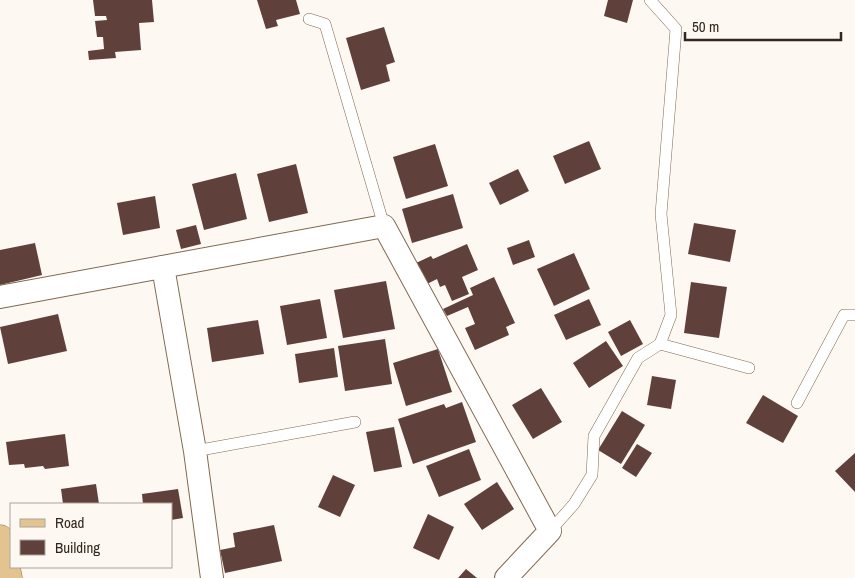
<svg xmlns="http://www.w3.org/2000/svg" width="855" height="578" font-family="'Archivo Narrow',sans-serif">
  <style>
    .building { fill: #60403a }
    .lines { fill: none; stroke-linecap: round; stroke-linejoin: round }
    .service-casing { stroke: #816951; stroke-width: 12 }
    .minor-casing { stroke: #816951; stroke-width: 24 }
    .primary-casing { stroke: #997438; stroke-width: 29 }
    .service { stroke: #fff; stroke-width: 11 }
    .minor { stroke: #fff; stroke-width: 22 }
    .primary { stroke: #e3c491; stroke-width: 28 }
  </style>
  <rect width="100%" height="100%" fill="#fef8f3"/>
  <g class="building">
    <path d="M93,0h59l2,22 -15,1 2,27 -26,2 1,6 -27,2 -1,-9 16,-2 -1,-12h-6l-2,-16 12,-1 -1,-4h-11z"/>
    <path d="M257,0h39l4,14 -24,6 2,6 -12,3z"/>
    <path d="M608,0h25l-6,23 -23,-7z"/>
    <path d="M384,27l11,35 -9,3 4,16 -29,9 -15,-52z"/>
    <path d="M589,141l12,28 -36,15 -12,-28z"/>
    <path d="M435,144l13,42 -42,13 -13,-42z"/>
    <path d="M296,164l12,49 -39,9 -12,-48z"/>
    <path d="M518,169l11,22 -29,14 -11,-22z"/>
    <path d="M236,173l11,46 -43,11 -12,-46z"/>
    <path d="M453,194l10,34 -51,15 -10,-34z"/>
    <path d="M155,196l5,32 -37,7 -6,-32z"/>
    <path d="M694,223l42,7 -6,32 -42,-8z"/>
    <path d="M196,225l5,19 -20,5 -5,-19z"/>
    <path d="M529,240l6,17 -22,8 -6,-17z"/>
    <path d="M35,243l7,32 -42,10v-35z"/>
    <path d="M467,244l11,26 -16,7 7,17 -17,7 -7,-16 -5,2 -3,-8 -12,6 -9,-22 15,-7 2,3z"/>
    <path d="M574,253l16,36 -36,17 -17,-37z"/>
    <path d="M494,277l21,46 -9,4 3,8 -34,15 -10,-22 10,-4 -7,-17 -21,9 -4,-7 30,-14 -3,-7z"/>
    <path d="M386,281l9,48 -52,9 -9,-48z"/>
    <path d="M691,282l36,5 -8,51 -35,-5z"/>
    <path d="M320,299l7,39 -40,7 -7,-39z"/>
    <path d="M589,299l12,26 -35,15 -12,-25z"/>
    <path d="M58,314l9,37 -59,13 -8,-37z"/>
    <path d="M258,320l6,34 -52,8 -5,-34z"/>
    <path d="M630,320l13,24 -22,12 -13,-24z"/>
    <path d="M385,339l7,45 -47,7 -7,-45z"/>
    <path d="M606,341l17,25 -34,22 -16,-25z"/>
    <path d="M334,348l4,29 -39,6 -4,-29z"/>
    <path d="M438,349l14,43 -46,14 -13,-43z"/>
    <path d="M652,376l24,4 -5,29 -24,-4z"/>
    <path d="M541,388l21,34 -29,17 -21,-34z"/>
    <path d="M763,395l35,21 -15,27 -37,-20z"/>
    <path d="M462,402l14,40 -63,22 -15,-45 46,-15 2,4z"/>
    <path d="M622,411l23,14 -24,39 -23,-14z"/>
    <path d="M394,427l8,40 -28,5 -8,-40z"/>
    <path d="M65,434l4,32 -24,3 -2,-3 -18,2 -1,-4 -15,1 -3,-23z"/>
    <path d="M637,444l15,9 -16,24 -14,-9z"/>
    <path d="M469,449l12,31 -42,17 -13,-31z"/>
    <path d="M855,453v39l-20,-21z"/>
    <path d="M333,475l22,10 -15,32 -22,-10z"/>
    <path d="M497,482l17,27 -32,21 -18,-26z"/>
    <path d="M96,484l3,20h-36l-2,-15z"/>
    <path d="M178,489l5,29 -12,2v-16h-28l-1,-10z"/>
    <path d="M428,514l26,13 -15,33 -26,-12z"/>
    <path d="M274,525l8,36 -57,12 -5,-23 15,-3 -2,-14z"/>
    <path d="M466,569l11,9h-19z"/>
  </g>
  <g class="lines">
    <g class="service-casing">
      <g id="service">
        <path d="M309,19l16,5 59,202"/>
        <path d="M660,344l89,24"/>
        <path d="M797,403l47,-88h11"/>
        <path d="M195,451l160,-29"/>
        <path d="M550,531l24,-27 18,-29 2,-39 44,-78 22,-14 11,-29 -10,-101 15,-185 -26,-29"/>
      </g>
    </g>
    <g class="minor-casing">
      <g id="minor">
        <path d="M163,267l32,184 17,127"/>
        <path d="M0,297l384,-71 166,305 -44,47"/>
      </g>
    </g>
    <g class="primary-casing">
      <path id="primary" d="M0,539l8,39"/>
    </g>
    <use href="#service" class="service"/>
    <use href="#minor" class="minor"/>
    <use href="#primary" class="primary"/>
  </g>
  <rect x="10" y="503" width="162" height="65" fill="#fef8f3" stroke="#aca49d"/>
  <rect x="20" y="519" width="25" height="8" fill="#e3c491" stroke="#aca49d"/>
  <text x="55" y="528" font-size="15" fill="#31271d">Road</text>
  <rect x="20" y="540" width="25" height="15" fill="#60403a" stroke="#aca49d"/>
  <text x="55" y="553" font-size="15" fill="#31271d">Building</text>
  <path d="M685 32v8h156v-8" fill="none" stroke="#31271d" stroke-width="2.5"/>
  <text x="692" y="32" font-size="15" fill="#31271d" stroke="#fef8f3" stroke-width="4" paint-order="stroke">50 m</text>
</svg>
